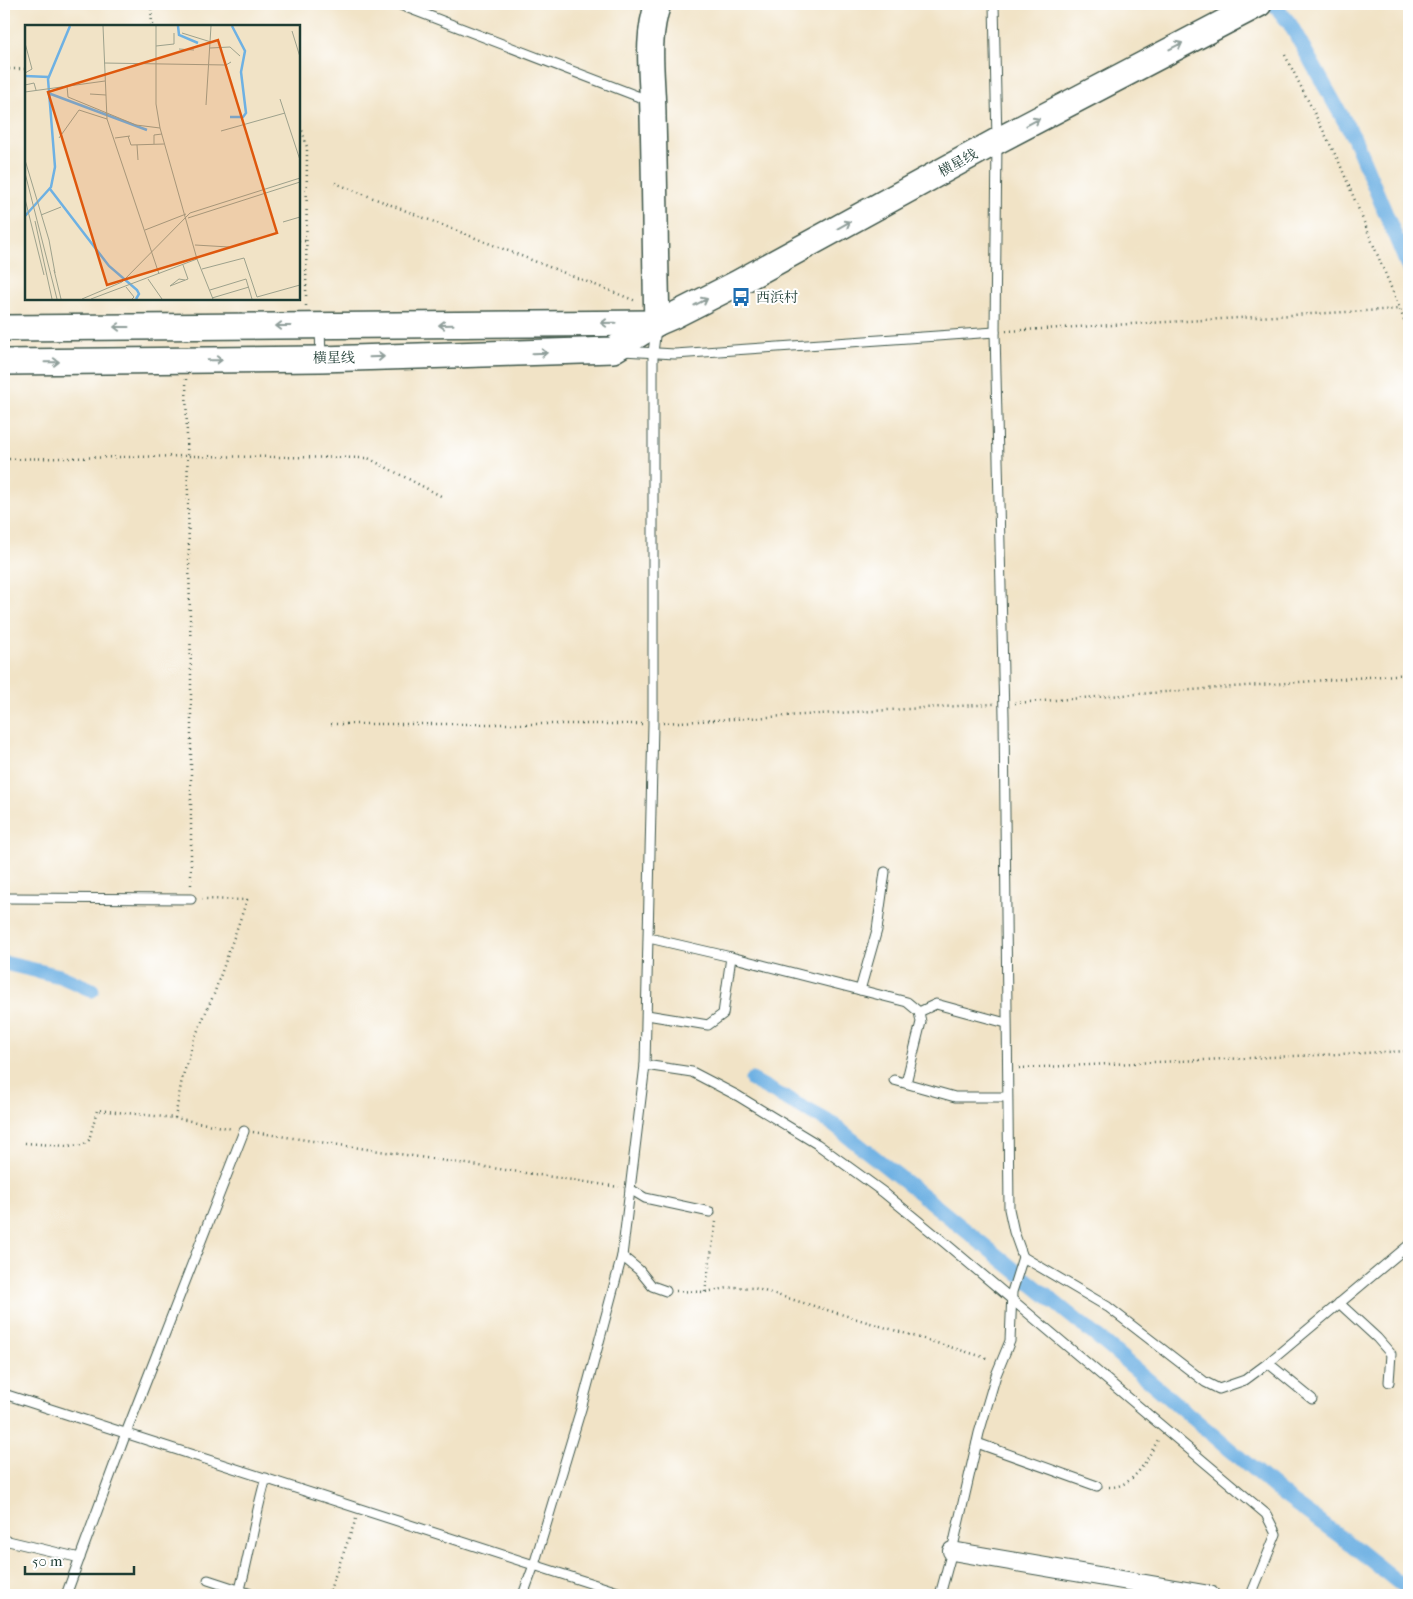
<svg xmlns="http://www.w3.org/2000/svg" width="1413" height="1599" font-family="'IM FELL French Canon','Noto Serif SC',serif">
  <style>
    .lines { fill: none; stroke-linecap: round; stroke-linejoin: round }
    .canal { stroke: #6eb1e3; stroke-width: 15 }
    .lane-casing { stroke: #3e564a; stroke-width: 11 }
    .street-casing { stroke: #3e564a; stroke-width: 20 }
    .secondary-casing { stroke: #3e564a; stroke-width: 28 }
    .path { stroke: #3e564a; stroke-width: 2.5; stroke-dasharray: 1 4; stroke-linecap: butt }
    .lane { stroke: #fff; stroke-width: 9 }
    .street { stroke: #fff; stroke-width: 18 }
    .secondary { stroke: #fff; stroke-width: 25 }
    .oneway { stroke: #8f9e9a }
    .labels { text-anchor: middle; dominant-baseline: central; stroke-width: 4; stroke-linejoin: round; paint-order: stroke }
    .street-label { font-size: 14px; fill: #1f3d34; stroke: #fff }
    .poi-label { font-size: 14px; fill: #1f3d34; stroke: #fff; text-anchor: start }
    .inset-river { fill: none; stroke: #6eb1e3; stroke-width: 2.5 }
    .inset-road { fill: none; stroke: #9da18c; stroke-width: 1 }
    .view { fill: #de580e; fill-opacity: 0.15; stroke: #de580e; stroke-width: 2.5 }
    .inset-edge { fill: none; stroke: #1f3d34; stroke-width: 2.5 }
  </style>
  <rect width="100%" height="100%" fill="#fff"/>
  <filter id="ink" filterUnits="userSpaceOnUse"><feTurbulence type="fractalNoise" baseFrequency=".02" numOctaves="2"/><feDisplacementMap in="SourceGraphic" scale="10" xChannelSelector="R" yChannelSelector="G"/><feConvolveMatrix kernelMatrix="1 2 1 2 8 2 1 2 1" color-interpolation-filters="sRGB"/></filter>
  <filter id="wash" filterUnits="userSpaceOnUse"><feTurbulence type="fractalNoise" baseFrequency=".0096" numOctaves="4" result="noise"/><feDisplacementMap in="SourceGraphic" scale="20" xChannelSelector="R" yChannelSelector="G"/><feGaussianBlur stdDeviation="1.12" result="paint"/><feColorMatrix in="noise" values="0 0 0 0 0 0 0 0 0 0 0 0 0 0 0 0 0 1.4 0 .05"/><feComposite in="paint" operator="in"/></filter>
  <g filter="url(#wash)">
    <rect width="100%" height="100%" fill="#f1e3c6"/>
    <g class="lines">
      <g class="canal">
        <path d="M1274,4l16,20 64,114 55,131"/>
        <path d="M4,963l56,13 32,14"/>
        <path d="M752,1080l79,43 91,72 179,145 185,157 62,45 61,49"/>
      </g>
    </g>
  </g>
  <g filter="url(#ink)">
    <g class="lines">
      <g class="lane-casing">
        <g id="lane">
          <path d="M398,4l252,97"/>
          <path d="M320,327l1,32"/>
          <path d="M623,351l52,3 320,-22"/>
          <path d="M4,898l187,1"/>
          <path d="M649,938l82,19 176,45 12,10 2,10 -15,61"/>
          <path d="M860,990l17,-60 8,-58"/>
          <path d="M919,1012l17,-8 70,19"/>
          <path d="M647,1015l61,10 15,-11 8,-57"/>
          <path d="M645,1065l47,7 46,24 79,48 66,48 62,51 321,271 10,20 -25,61"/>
          <path d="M894,1080l61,17h52"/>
          <path d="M630,1189l15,9 65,14"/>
          <path d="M622,1256l17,14 13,16 14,5"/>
          <path d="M1023,1257l85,50 97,75 14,7 26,-9 23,-17 141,-118"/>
          <path d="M1339,1303l38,35 14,16 -2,28"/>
          <path d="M1268,1363l44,36"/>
          <path d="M4,1394l623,201"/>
          <path d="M977,1443l120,43"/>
          <path d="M4,1540l76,18"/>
          <path d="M208,1580l46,15"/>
          <path d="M240,1589c10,-36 15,-74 26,-111"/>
          <path d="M66,1595l60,-162 118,-302"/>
          <path d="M523,1595l11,-30 47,-156 41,-153 23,-191 8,-341v-371l3,-25"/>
          <path d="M940,1595l12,-44 27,-118 17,-58 14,-34 2,-49 11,-35 -9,-25 -5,-23 -5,-493 -9,-384 2,-191 -3,-137"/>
        </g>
      </g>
      <g class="street-casing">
        <path id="street" d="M952,1551l258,44"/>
      </g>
      <g class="secondary-casing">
        <g id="secondary">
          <path d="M657,323c-2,-69 -2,-137 -4,-206 0,-38 -8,-77 5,-113"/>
          <path d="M4,328l653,-5"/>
          <path d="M4,362l317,-3 292,-9 44,-27 14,-6 65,-33 261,-143 262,-137"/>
        </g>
      </g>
      <g class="path">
        <path d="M151,4l1,22"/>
        <path d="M1285,55l54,107 61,147 9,26"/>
        <path d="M4,69h22"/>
        <path d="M299,127l3,3 5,17 -1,159"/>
        <path d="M335,183l301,118"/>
        <path d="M299,241h7"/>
        <path d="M1006,331l394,-22"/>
        <path d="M186,379l5,297v213"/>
        <path d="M4,459l183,-3 181,2 73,38"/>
        <path d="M1015,703l394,-29"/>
        <path d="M663,723l331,-19"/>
        <path d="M331,724h311"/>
        <path d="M1019,1068l390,-17"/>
        <path d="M175,1118l7,-39 12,-40 20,-45 33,-94 -45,-1"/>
        <path d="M253,1132l366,55"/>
        <path d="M25,1143l41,3 17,-1 6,-5 8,-30 78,8 58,11"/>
        <path d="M676,1291l29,1 29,-5 20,1 236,71"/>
        <path d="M705,1292l11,-70"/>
        <path d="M1109,1487c26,1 39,-30 50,-49"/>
        <path d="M328,1595l28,-76"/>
      </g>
      <use href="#lane" class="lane"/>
      <use href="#street" class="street"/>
      <use href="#secondary" class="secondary"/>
    </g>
    <defs><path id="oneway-shaft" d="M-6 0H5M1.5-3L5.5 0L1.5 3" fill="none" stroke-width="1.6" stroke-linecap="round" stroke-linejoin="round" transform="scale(1.25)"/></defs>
    <g class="oneway">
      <use href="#oneway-shaft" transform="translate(1176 46) rotate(-27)"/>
      <use href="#oneway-shaft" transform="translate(1033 122) rotate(-28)"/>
      <use href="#oneway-shaft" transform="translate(844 225) rotate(-29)"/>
      <use href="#oneway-shaft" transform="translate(701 302) rotate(-27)"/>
      <use href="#oneway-shaft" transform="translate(608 323) rotate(179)"/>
      <use href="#oneway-shaft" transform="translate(446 325) rotate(179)"/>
      <use href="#oneway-shaft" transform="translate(283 326) rotate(180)"/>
      <use href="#oneway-shaft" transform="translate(121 327) rotate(180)"/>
      <use href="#oneway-shaft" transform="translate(540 353) rotate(-2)"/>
      <use href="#oneway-shaft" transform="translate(377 357) rotate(-2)"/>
      <use href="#oneway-shaft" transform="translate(215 360) rotate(-1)"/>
      <use href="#oneway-shaft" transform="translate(52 362) rotate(-1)"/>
    </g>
  </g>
  <defs>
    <g id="bus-bare" transform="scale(1.5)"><path d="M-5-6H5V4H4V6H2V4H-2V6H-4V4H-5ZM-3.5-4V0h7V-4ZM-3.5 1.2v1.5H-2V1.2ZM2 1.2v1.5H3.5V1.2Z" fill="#1f6fb2" stroke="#fff" stroke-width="2.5" paint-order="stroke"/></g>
  </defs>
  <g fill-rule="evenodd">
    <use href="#bus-bare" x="741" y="297"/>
  </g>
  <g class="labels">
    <g class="street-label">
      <text transform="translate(958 163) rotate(-29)">横星线</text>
      <text transform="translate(334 358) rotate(-1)">横星线</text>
    </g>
    <g class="poi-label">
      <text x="756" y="297">西浜村</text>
    </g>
  </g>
  <g transform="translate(25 25)">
    <rect width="275" height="275" fill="#f1e3c6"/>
    <path class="inset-river" d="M153,1l1,9 19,8M0,51l24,1M23,68l99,37M205,92h13l3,-4 -5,-41 4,-21 -13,-25M25,164l59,77 28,24 2,4 -3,5M0,191l26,-29 4,-20 -7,-88 22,-53"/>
    <path class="inset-road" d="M78,1l4,93 52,155M131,1v78l4,24 37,131 16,40M267,6l8,26M157,8l29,9M0,18l7,26 -7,4M131,21l18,-2v-11M185,23l20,-1 10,9M154,24l15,1M79,38l122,2 5,-3M0,60l9,-2 2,7M42,61l1,11 68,28 24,3M0,67l80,-11M65,69l16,1M255,74l20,61M181,80l5,-79M196,106l64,-18M103,111l3,9 33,-1M34,113l20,-28 28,9M90,113l15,-2M129,119v-9l8,-1M112,120l1,15M0,135l24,80 6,33M0,148l32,126M0,174l19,76M16,190l20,-8M163,193l112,-36M10,196l17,78M258,197l17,-5M120,205l41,-16M170,220l34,2M177,244l42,-11 13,39 43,-12M29,245l7,29M123,254l14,20M145,261l18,-7 -5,-14M145,261l9,-7 6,1M101,262l8,10 -2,2M185,265l36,-11 6,20M187,273l37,-11M57,274l40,-17 68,-69 110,-35M66,274l106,-40"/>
    <path class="view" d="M193,15l59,193 -170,52 -59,-193z"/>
    <rect width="275" height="275" class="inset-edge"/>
  </g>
  <rect width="1413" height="1599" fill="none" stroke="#fff" stroke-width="20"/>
  <path d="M25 1566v8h109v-8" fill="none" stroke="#1f3d34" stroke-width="2.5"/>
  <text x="32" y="1566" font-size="15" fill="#1f3d34" stroke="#ffffff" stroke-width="4" paint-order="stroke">50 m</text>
</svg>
